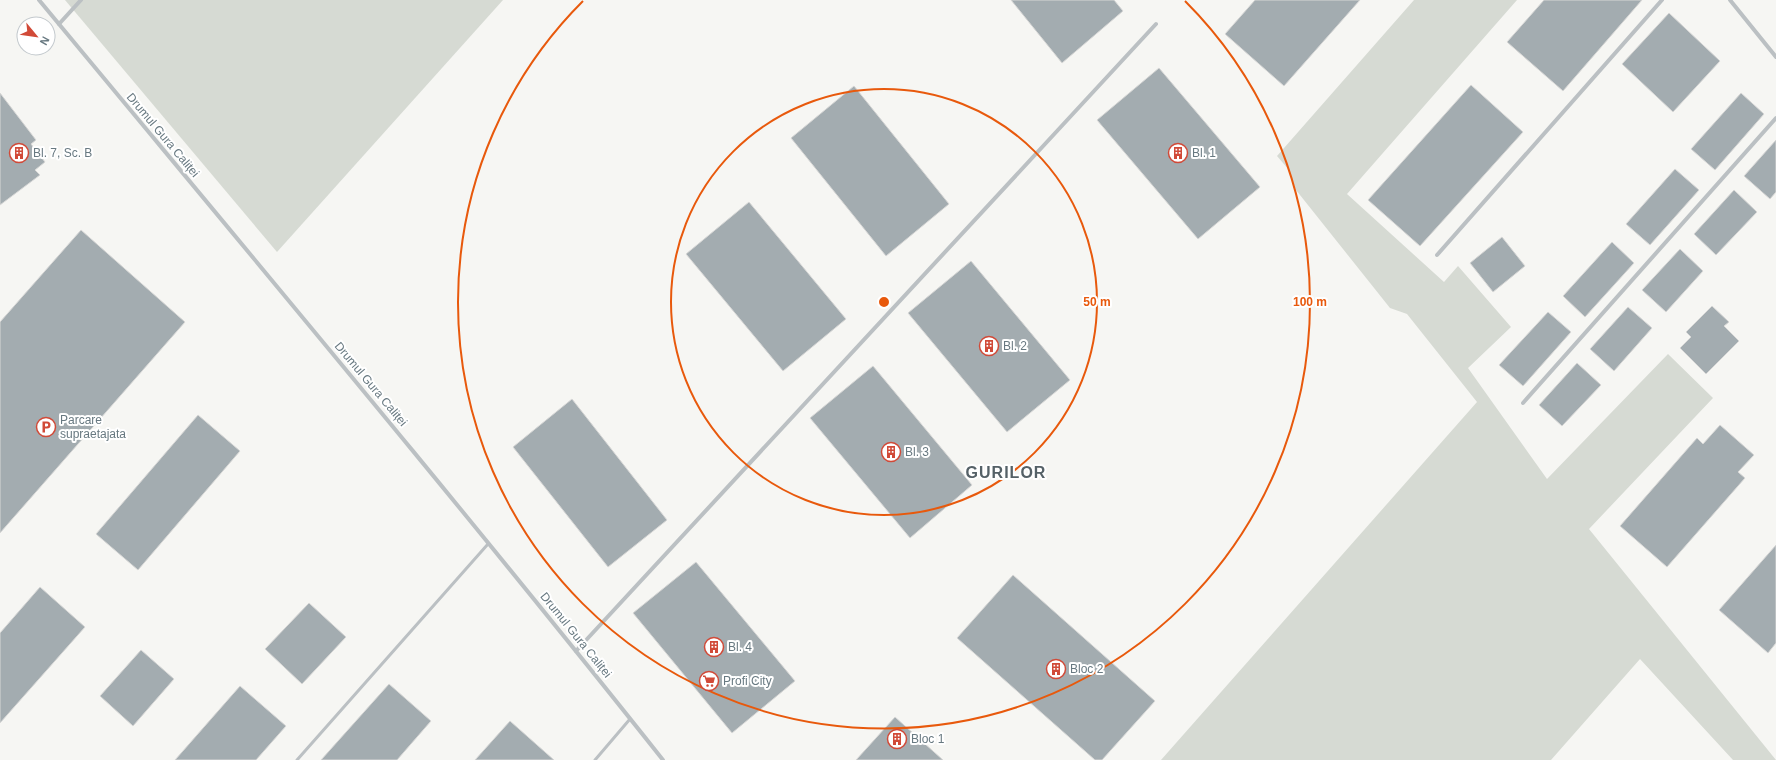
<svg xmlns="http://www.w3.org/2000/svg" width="1776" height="760" font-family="Arial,sans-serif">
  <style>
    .green { fill: #d6dad3 }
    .building { fill: #a3acb0; stroke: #d7d7d6 }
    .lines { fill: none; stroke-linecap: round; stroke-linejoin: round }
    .lane { stroke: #bbc0c3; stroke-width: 3 }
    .street { stroke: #bbc0c3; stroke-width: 4 }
    .ring { fill: none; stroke: #e8590c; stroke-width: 2 }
    .labels { text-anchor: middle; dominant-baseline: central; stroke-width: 4; stroke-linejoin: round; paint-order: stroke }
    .street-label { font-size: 12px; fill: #687981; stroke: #fff }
    .poi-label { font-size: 12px; fill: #687981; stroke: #fff; text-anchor: start }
    .district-label { font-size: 16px; font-weight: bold; letter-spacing: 1px; fill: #556167; stroke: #fff }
    .centre { fill: #e8590c; stroke: #fff; stroke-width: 2 }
    .ring-label { font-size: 12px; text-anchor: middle; font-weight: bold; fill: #e8590c; stroke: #fff; stroke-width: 4; stroke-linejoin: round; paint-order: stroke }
  </style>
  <rect width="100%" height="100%" fill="#f6f6f3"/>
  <g class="green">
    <path d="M65,0h438l-226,252z"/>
    <path d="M1414,0h103l-170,194 97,88 14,-16 53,61 -43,41 79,111 121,-125 45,44 -124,131 187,231h-43l-93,-101 -89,101h-390l316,-358 -70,-88 -17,-6 -94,-118 -7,-20 -12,-14z"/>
  </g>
  <g class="building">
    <path d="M1011,0h103l9,11 -61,52z"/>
    <path d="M1255,0h105l-76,86 -59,-52z"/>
    <path d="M1544,0h98l-79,91 -56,-49z"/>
    <path d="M1669,13l51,48 -47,51 -51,-48z"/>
    <path d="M1159,68l101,119 -62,52 -101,-119z"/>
    <path d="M1471,85l52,47 -103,114 -52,-46z"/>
    <path d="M854,86l95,118 -63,52 -95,-118z"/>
    <path d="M0,93l36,47 -5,4 14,18 -10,8 5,5 -40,30z"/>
    <path d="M1741,93l23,21 -49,56 -24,-21z"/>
    <path d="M1776,140v52l-6,7 -26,-23z"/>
    <path d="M1675,169l24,21 -49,55 -24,-21z"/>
    <path d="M1734,190l23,22 -41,43 -22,-21z"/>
    <path d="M749,202l97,117 -63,52 -97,-117z"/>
    <path d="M81,230l104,92 -185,211v-211z"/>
    <path d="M1502,237l23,29 -32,26 -23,-29z"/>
    <path d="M1612,242l22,21 -49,54 -22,-21z"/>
    <path d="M1680,249l23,22 -37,41 -24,-22z"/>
    <path d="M971,261l99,119 -63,52 -99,-119z"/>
    <path d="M1712,306l17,16 -5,4 15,15 -33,33 -26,-26 11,-11 -5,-5z"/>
    <path d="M1628,307l24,21 -38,43 -24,-22z"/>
    <path d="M1548,312l23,20 -48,54 -24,-21z"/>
    <path d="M1577,363l24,22 -39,41 -23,-21z"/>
    <path d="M873,366l99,119 -62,53 -100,-120z"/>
    <path d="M572,399l95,121 -59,47 -95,-120z"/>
    <path d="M198,415l42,36 -102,119 -42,-36z"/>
    <path d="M1720,425l34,30 -16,17 7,6 -78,89 -47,-41 77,-88 6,6z"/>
    <path d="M1776,545v98l-8,10 -49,-43z"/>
    <path d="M696,562l99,119 -63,52 -99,-120z"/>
    <path d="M1013,575l142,126 -53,59h-7l-138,-122z"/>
    <path d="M40,587l45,40 -85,96v-90z"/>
    <path d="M309,603l37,34 -44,47 -37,-35z"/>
    <path d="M141,650l33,29 -41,47 -33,-30z"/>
    <path d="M389,684l42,37 -34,39h-76z"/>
    <path d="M240,686l46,40 -30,34h-81z"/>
    <path d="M895,717l48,43h-87z"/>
    <path d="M510,721l44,39h-79z"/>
  </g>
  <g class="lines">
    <g class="lane">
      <path d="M297,760l191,-216"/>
      <path d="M595,760l35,-41"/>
    </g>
    <g class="street">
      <path d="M39,0c209,252 420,503 624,760"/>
      <path d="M1730,0l46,57"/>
      <path d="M59,24l22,-24"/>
      <path d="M1437,255l225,-255"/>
      <path d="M1523,403l253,-285"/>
      <path d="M576,651l580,-627"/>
    </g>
  </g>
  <g class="ring">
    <circle cx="884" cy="302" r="213"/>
    <path d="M1185 1A426 426 0 1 1 583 1"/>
  </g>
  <defs>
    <g id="building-ring" transform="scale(1)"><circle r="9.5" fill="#fff" stroke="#d14a38" stroke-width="1.5"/><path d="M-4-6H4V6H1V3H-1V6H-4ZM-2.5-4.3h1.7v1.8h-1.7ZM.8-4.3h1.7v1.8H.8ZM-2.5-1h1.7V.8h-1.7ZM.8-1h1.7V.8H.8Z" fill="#d14a38"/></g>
    <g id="parking-ring" transform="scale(1)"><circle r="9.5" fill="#fff" stroke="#d14a38" stroke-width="1.5"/><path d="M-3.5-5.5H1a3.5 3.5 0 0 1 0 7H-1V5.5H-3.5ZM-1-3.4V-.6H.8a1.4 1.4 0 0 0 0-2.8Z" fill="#d14a38"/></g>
    <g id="supermarket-ring" transform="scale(1)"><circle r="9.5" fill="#fff" stroke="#d14a38" stroke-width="1.5"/><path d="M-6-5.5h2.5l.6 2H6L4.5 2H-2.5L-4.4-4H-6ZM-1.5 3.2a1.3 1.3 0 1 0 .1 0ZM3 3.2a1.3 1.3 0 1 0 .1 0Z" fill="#d14a38"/></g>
  </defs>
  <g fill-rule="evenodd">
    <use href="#building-ring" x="19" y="153"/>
    <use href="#building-ring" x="1178" y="153"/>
    <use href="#building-ring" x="989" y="346"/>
    <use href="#parking-ring" x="46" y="427"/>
    <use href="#building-ring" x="891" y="452"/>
    <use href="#building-ring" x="714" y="647"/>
    <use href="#building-ring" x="1056" y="669"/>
    <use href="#supermarket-ring" x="709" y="681"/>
    <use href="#building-ring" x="897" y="739"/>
  </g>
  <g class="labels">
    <g class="street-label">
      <text transform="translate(163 135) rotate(50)">Drumul Gura Caliței</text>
      <text transform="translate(371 384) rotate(50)">Drumul Gura Caliței</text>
      <text transform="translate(576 635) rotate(51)">Drumul Gura Caliței</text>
    </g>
    <g class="poi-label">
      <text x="33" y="153">Bl. 7, Sc. B</text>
      <text x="1192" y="153">Bl. 1</text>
      <text x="1003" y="346">Bl. 2</text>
      <text x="60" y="420">Parcare<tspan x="60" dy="14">supraetajata</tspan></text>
      <text x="905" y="452">Bl. 3</text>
      <text x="728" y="647">Bl. 4</text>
      <text x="1070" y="669">Bloc 2</text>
      <text x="723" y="681">Profi City</text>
      <text x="911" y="739">Bloc 1</text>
    </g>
    <g class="district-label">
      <text x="1006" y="472">GURILOR</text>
    </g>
  </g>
  <circle cx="884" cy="302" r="6" class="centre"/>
  <g class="ring-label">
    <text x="1097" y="306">50 m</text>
    <text x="1310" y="306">100 m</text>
  </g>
  <g transform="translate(36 36) rotate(119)"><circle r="19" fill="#ffffff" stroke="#c3c9cd"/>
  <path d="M0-3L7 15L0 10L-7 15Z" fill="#d14a38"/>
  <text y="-6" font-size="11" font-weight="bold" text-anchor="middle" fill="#687981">N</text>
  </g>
</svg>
